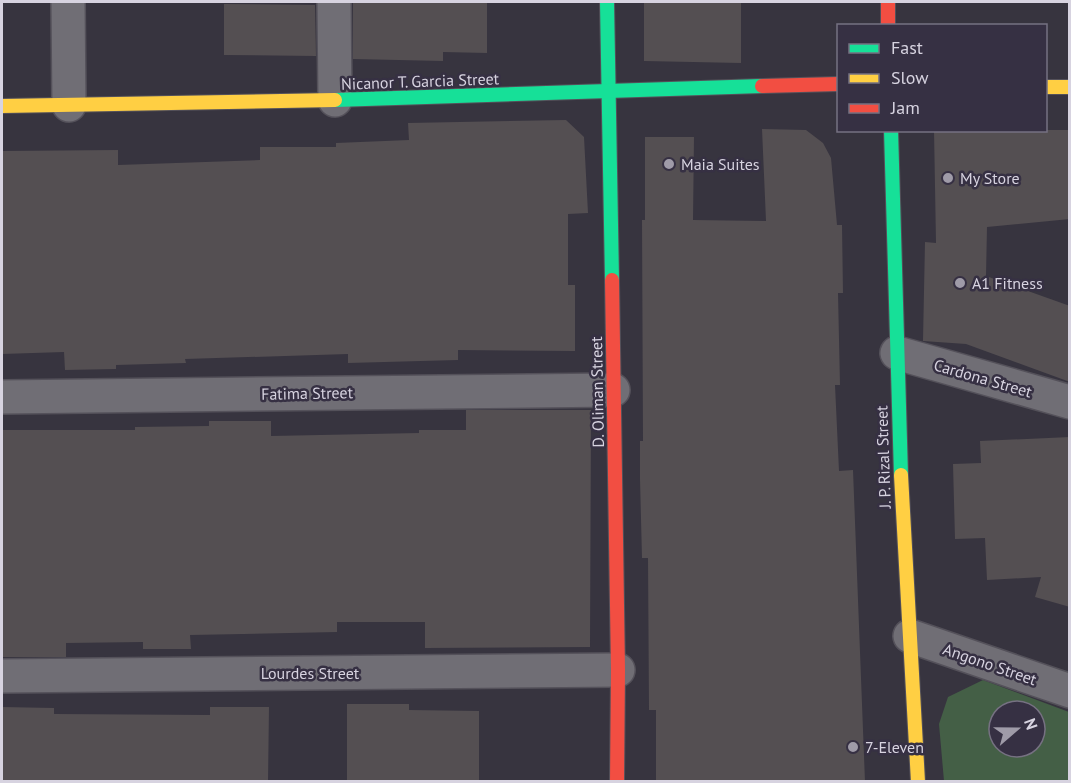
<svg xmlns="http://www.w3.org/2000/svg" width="1071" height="783" font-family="'PT Sans',sans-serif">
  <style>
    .green { fill: #445f46; fill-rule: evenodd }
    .building { fill: #544f52 }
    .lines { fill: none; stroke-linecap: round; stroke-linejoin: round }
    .street-casing { stroke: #54515a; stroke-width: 36 }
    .fast-casing { stroke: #54515a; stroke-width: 16 }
    .slow-casing { stroke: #54515a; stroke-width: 16 }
    .jam-casing { stroke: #54515a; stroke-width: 16 }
    .street { stroke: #706e75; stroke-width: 33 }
    .fast { stroke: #16e098; stroke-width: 14 }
    .slow { stroke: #ffcf43; stroke-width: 14 }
    .jam { stroke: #f24e42; stroke-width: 14 }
    .poi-dot { fill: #9f9ba8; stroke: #363043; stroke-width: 2 }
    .labels { text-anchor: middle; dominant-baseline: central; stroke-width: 5; stroke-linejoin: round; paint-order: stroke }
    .street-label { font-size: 16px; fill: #d7d3e0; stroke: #363043 }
    .poi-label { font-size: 16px; fill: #d7d3e0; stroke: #363043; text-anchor: start }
  </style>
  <rect width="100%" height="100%" fill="#37343f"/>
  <path class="green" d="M983,680l86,32v69h-125l-5,-57 9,-27zM999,711h36v36h-36z"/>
  <g class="building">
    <path d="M353,2h134v51l-44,-1v9l-90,-2z"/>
    <path d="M644,2h97v61l-97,-2z"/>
    <path d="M224,4l91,1 1,51 -92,-1z"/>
    <path d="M566,120l18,17 4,76 -20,1v71h7v66l-117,-1v10l-110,3v-9l-163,5 1,4 -70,2v4l-51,1 -1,-18 -62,2v-203l116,-1v15l142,-5v-13h76v-4l73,-3 -1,-17z"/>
    <path d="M762,129l44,1 17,13 8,15 6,67h5l1,68h-5l2,92h-5l4,86 14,-1 12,312h-209v-72h-7l-1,-152h-6l-2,-79v-38h3l-1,-221h3v-83h49l-1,83 73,1z"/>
    <path d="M934,130h136v89l-83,8 -1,49 84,30v76l-104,-38 -43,-3 2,-99 11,1z"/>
    <path d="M466,410h125l-1,237 -165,1v-26h-88v10l-147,3 1,14h-48v-7l-77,1v14h-64v-227h133v-3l74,-1v-5h62v15l148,-3v-3h47z"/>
    <path d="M1070,437v170l-35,-10 6,-20 -54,3 -2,-42 -30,1 -2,-75 28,-1 -1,-22z"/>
    <path d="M347,704h62v6l70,1v71h-132z"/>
    <path d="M2,707l52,1v6l156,1v-8h59l-1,75h-266z"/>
  </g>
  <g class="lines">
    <g class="street-casing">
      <g id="street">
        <path d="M68,2l1,103"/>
        <path d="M334,2l1,98"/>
        <path d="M897,353l173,49"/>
        <path d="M2,397l611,-7"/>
        <path d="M910,636l160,55"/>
        <path d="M2,676l616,-6"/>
      </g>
    </g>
    <g class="fast-casing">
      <g id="fast">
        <path d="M607,2l5,278"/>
        <path d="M335,100l427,-14"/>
        <path d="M891,130l10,345"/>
      </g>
    </g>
    <g class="slow-casing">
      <g id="slow">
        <path d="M1046,87h24"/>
        <path d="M2,106l333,-6"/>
        <path d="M901,475l17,307"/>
      </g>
    </g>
    <g class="jam-casing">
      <g id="jam">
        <path d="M888,2v24"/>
        <path d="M762,86l76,-2"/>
        <path d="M612,280l6,390 -1,112"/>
      </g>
    </g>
    <use href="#street" class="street"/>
    <use href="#fast" class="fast"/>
    <use href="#slow" class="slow"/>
    <use href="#jam" class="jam"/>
  </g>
  <g class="poi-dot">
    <circle cx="669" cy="164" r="6"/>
    <circle cx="948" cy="178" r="6"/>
    <circle cx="960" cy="283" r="6"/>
    <circle cx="853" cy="747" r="6"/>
  </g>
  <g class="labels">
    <g class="street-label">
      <text transform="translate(420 81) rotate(-2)">Nicanor T. Garcia Street</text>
      <text transform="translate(983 378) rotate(16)">Cardona Street</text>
      <text transform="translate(597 392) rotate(-91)">D. Oliman Street</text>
      <text transform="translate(307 393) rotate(-1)">Fatima Street</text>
      <text transform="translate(883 457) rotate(-92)">J. P. Rizal Street</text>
      <text transform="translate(990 664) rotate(19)">Angono Street</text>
      <text x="310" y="673">Lourdes Street</text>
    </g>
    <g class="poi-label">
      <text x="681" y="164">Maia Suites</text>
      <text x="960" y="178">My Store</text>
      <text x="972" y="283">A1 Fitness</text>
      <text x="865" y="747">7-Eleven</text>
    </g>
  </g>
  <rect width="1071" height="783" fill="none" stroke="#d7d3e0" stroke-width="6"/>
  <rect x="837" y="24" width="210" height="108" fill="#363043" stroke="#767182" stroke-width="1.5"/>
  <rect x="849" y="44" width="30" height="9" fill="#16e098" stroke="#767182" stroke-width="1.5"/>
  <text x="891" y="54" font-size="18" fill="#d7d3e0">Fast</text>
  <rect x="849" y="74" width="30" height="9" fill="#ffcf43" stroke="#767182" stroke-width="1.5"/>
  <text x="891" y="84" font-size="18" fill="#d7d3e0">Slow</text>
  <rect x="849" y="104" width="30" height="9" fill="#f24e42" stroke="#767182" stroke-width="1.5"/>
  <text x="891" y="114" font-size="18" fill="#d7d3e0">Jam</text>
  <g transform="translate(1017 729) rotate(70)"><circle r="28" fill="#363043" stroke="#767182" stroke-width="1.5"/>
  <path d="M0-4.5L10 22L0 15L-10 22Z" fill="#9f9ba8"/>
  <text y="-9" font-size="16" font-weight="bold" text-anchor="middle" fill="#d7d3e0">N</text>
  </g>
</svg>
